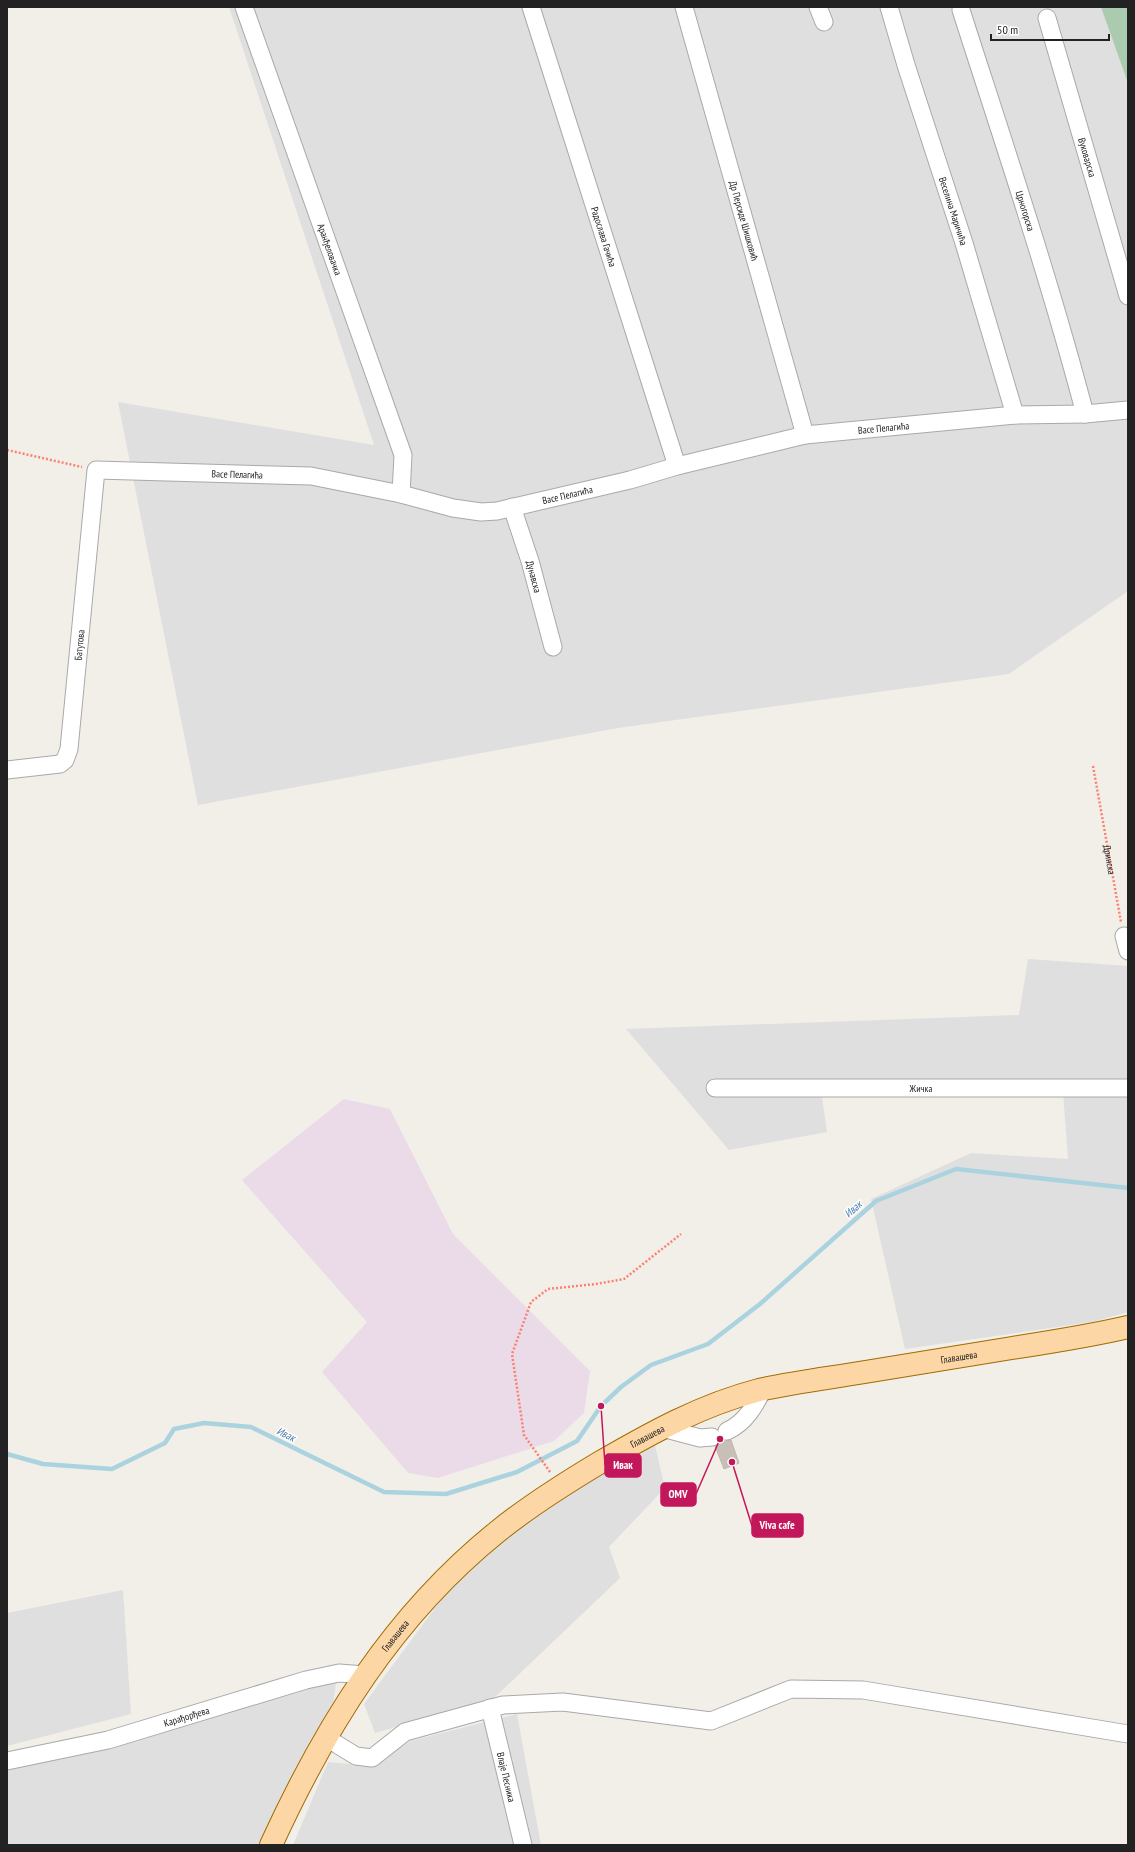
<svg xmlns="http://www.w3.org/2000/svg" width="1135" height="1852" font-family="'PT Sans Narrow',sans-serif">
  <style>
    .residential { fill: #e0dfdf }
    .industrial { fill: #ebdbe8 }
    .cemetery { fill: #aacbaf }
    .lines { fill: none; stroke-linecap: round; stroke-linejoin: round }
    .stream { stroke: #aad3df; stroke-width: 4.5 }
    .building { fill: #c7bfb8; stroke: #c4b6ab }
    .minor-casing { stroke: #a9a9a9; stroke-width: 19 }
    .major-casing { stroke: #a06b00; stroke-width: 24 }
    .path { stroke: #fa8072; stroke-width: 2.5; stroke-dasharray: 2 2; stroke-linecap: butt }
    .minor { stroke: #fff; stroke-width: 17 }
    .major { stroke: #fcd6a4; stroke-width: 22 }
    .labels { text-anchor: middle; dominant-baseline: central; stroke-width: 3; stroke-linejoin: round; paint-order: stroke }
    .street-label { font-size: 10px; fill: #222; stroke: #fff }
    .water-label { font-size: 11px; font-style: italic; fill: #4a7aab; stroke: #fff }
    .leader { fill: none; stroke: #c2185b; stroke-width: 1.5 }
    .callout-dot { fill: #c2185b; stroke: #fff; stroke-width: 1.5 }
    .callout { fill: #c2185b; stroke: #c2185b; stroke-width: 1.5 }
    .callout-label { font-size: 11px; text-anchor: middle; font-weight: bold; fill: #fff }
  </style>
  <rect width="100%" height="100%" fill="#f2efe9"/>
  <g class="residential">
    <path d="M229,7h899v584l-119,83 -391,54 -420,77 -80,-403 256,43z"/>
    <path d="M1028,959l100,7v346l-36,10 -187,27 -34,-150 100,-46 97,6 -5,-66 -241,4 5,35 -98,18 -103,-121 393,-14z"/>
    <path d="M654,1441l11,47 -56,59 11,31 -128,122 -117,33 -11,-29 82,-111 93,-85z"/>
    <path d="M123,1590l8,124 -124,32v-133z"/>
    <path d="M337,1674l-4,32 -74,139h-252v-78z"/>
    <path d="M517,1714l24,131h-248l35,-83 44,4 38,-25z"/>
  </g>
  <path class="industrial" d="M344,1099l46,10 63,125 137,137 -6,42 -30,28 -116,37 -30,-5 -86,-101 45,-50 -125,-142z"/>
  <path class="cemetery" d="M1101,7h27v76z"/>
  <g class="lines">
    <path class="stream" d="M7,1454l36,10 69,5 53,-26 9,-14 30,-6 47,4 133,65 62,2 71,-22 60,-31 24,-35 20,-19 30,-22 57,-21 52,-40 116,-103 80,-32 172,19"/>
  </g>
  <path class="building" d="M721,1439l10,1 8,23 -15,6 -9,-23z"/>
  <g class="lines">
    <g class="minor-casing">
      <g id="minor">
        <path id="s2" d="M244,7l159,448 -2,39"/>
        <path id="s3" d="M531,7l146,459"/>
        <path id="s4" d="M684,7l121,428"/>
        <path d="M818,7l6,15"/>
        <path id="s5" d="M889,7l17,58 58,178 51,172"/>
        <path id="s6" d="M961,10c43,134 88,267 124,404"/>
        <path id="s7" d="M1047,18l81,278"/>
        <path id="s8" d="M512,507l18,54 23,86"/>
        <path id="s9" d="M7,770l53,-6 5,-4 4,-11 27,-279 215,6 90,18 52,14 28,4 16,-1 133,-31 47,-14 128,-31 210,-20 70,-1 43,-4"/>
        <path d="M1124,936l4,15"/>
        <path id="s10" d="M715,1088h413"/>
        <path d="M662,1428l38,10 12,-1"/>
        <path d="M727,1431c18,-8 28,-25 36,-42"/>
        <path id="s11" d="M490,1708l33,137"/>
        <path d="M325,1737l31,19 16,2 33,-26 98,-27 60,-3 148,19 80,-32 72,1 265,44"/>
        <path id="s12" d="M7,1761l101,-21 198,-60 33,-7 26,2"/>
      </g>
    </g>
    <g class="major-casing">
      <g id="major">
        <path id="s13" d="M271,1845c55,-120 122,-229 226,-313 32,-26 67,-48 102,-69 52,-30 102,-58 160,-73 35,-8 70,-12 106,-18 49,-8 98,-16 147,-24 39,-6 78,-12 116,-21"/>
      </g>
    </g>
    <g class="path">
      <path d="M7,450l75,17"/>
      <path id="s1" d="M1093,766l28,156"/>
      <path d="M550,1472l-26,-37 -12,-81 19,-52 17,-13 48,-5 28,-5 57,-45"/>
    </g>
    <use href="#minor" class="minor"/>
    <use href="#major" class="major"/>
  </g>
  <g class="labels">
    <g class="street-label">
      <text stroke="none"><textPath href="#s7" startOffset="145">Вуковарска</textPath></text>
      <text stroke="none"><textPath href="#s5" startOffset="214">Веселина Маричића</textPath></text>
      <text stroke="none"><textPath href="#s6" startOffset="211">Црногорска</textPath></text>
      <text stroke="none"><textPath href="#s4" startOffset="222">Др Персиде Шишковић</textPath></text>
      <text stroke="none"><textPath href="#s3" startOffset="241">Радослава Гачића</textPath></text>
      <text stroke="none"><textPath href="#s2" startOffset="257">Аранђеловачка</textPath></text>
      <text stroke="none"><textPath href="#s9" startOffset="1153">Васе Пелагића</textPath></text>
      <text stroke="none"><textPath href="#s9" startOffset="493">Васе Пелагића</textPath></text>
      <text stroke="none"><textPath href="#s9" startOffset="829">Васе Пелагића</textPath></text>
      <text stroke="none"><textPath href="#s8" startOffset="73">Дунавска</textPath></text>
      <text stroke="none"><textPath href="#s9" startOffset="176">Батутова</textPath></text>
      <text stroke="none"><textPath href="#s1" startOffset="95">Дринска</textPath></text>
      <text stroke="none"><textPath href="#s10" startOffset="206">Жичка</textPath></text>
      <text stroke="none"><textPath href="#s13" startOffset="892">Главашева</textPath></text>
      <text stroke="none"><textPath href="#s13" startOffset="568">Главашева</textPath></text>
      <text stroke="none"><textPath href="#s13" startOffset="244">Главашева</textPath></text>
      <text stroke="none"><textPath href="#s12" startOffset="185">Карађорђева</textPath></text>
      <text stroke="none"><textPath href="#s11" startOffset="71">Влаје Песника</textPath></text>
    </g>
    <g class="water-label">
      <text transform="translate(853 1209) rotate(-42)">Ивак</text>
      <text transform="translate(286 1434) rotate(26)">Ивак</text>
    </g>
  </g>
  <path class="leader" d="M601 1406L605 1465M720 1439L696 1494M732 1462L752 1526"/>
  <g class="callout-dot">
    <circle cx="601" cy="1406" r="4"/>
    <circle cx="720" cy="1439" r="4"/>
    <circle cx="732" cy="1462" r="4"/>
  </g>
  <g class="callout">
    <rect x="605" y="1454" width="36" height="23" rx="4"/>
    <rect x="661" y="1483" width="35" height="23" rx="4"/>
    <rect x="752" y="1514" width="51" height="23" rx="4"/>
  </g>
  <g class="callout-label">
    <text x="623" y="1469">Ивак</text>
    <text x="678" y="1498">OMV</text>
    <text x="777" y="1529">Viva cafe</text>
  </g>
  <rect width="1135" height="1852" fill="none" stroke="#222222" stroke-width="16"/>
  <path d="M991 34v6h118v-6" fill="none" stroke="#222222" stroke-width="2"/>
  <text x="997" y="34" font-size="12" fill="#222222" stroke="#ffffff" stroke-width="3" paint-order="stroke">50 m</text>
</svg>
